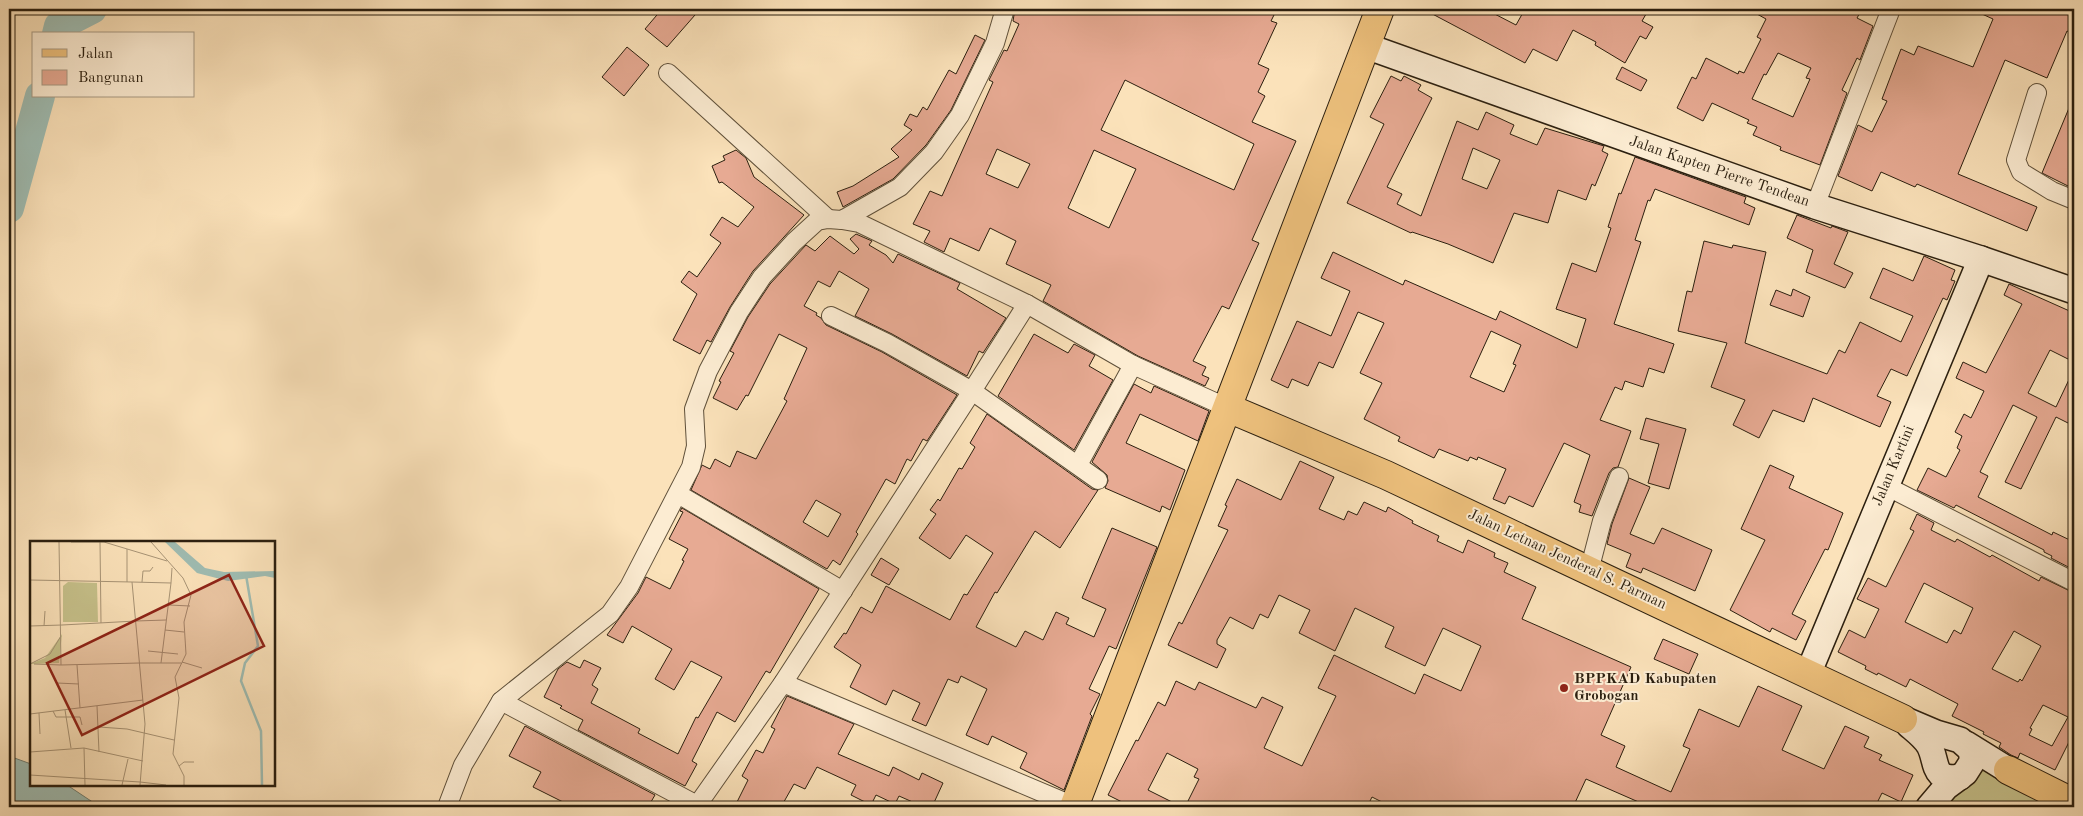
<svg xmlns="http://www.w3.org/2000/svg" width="2083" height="816" font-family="'Old Standard TT',serif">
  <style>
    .green { fill: #c6c18b; stroke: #78704d }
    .water { fill: #9fbdb3; stroke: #717e71 }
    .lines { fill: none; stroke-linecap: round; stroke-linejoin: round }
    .river { stroke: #9fbdb3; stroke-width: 30 }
    .building { fill: #e7aa93; stroke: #2b1f0f; fill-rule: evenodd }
    .street-casing { stroke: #5f503a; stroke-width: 20 }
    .secondary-casing { stroke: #2b1f0f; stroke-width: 28 }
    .primary-casing { stroke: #2b1f0f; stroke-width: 30 }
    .street { stroke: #fcecd2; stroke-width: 18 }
    .secondary { stroke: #fcecd2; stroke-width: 25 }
    .primary { stroke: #eec17d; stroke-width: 28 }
    .poi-dot { fill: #8f2418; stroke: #fcecd2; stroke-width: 2 }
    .labels { text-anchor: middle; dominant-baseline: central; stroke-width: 4; stroke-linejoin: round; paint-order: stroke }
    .street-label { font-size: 15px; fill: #2b1f0f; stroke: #fcecd2 }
    .poi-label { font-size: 15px; font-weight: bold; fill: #2b1f0f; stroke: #fcecd2; text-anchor: start }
    .inset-river { fill: none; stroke: #9fbdb3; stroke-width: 2.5 }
    .inset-road { fill: none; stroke: #a89476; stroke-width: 1 }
    .view { fill: #8f2418; fill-opacity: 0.15; stroke: #8f2418; stroke-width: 2.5 }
    .inset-edge { fill: none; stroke: #2b1f0f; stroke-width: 2.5 }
  </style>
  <rect width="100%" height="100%" fill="#fbe2ba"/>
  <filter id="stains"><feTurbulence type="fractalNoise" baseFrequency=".004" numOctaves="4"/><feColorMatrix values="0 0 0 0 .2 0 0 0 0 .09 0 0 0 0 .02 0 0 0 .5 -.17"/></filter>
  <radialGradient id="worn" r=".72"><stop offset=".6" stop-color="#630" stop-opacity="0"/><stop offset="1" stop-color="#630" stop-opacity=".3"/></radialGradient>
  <path class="green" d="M1994,768l80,39h-145l49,-38z"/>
  <path class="water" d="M9,756l22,8v21h36l33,22h-91z"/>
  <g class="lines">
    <g class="river">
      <path d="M57,34l2,-8 33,-17"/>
      <path d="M9,208l31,-112"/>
    </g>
  </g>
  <g class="building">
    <path d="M662,9h25l8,6 -28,32 -22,-18z"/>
    <path d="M1015,9h262l-6,12 6,2 -19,41 11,5 -11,23 7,4 -13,26 44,19 -44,99 7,3 -30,66 -7,-3 -29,55 13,6 -4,8 7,3 -4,8 -67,-30 -95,-55 8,-16 -45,-21 10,-23 -26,-13 -11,23 -29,-13 -6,14 -20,-10 6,-11 -17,-7 17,-33 12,5 51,-114 -4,-2 15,-30 3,1 12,-27 -6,-3zM1125,80l129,64 -20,46 -133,-60zM997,149l33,15 -12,24 -32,-14zM1094,150l42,19 -27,59 -41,-20z"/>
    <path d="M1423,9h62l31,16 9,-16h124l-7,12 11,6 -7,12 -6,-3 -15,27 -30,-18 1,-3 -23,-12 -16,31 -24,-12 -8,14z"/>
    <path d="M1748,9h114l-5,9 16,8 -13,34 -3,-2 -15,32 5,3 -27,72 -40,-15 1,-3 -28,-12 4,-8 -10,-4 2,-3 -37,-17 -9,18 -26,-13 15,-31 4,2 10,-21 32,16 1,-3 5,2 17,-34 -4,-2 9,-18zM1778,53l33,15 -5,10 4,1 -17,38 -41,-18 12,-25 2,1z"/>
    <path d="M1971,9h103v25l-7,-3 -20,47 -42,-18 -47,114 79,33 -10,24 -110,-47 -2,3 -34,-15 -9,19 -34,-15 20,-51 14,7 15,-31 -5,-2 19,-50 13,6 4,-9 55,21 20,-48z"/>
    <path d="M975,35l10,5 -34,70 -25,35 -33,34 -50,28 -6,-15 16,-6 46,-29 -8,-8 21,-19 -8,-5 6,-11 7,3 6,-10 4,3 22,-40 7,4z"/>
    <path d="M627,47l22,18 -25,31 -22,-19z"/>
    <path d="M1622,67l25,13 -6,11 -25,-12z"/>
    <path d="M1391,76l10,5 3,-5 17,9 -3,5 14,8 -45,89 15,7 -5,10 24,12 36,-95 21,9 8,-18 28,13 -4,9 27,11 8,-17 59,18 -2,5 6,3 -13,32 -3,-2 -6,16 -28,-10 -10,33 -34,-10 -21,50 -45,-19 -36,-12 -1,1 -64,-30 37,-79 -14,-7zM1473,148l27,12 -13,29 -25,-10z"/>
    <path d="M2074,96v93l-32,-16z"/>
    <path d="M736,150l10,8 8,19 50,38 -51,56 -23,36 -19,35 -4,-2 -7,14 -27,-14 24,-46 -16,-12 8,-11 8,6 24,-34 -11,-8 12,-18 16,10 16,-20 -32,-25 -3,1 -7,-17 13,-6 -2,-4z"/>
    <path d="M1635,157l111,40 -2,6 11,5 -6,17 -94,-36 -5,12 -2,-1 -13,40 6,2 -27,82 60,20 -10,29 -15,-5 -6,19 -18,-6 -3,9 -7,-3 -15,33 31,11 -13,36 -5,1 -4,5 -17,43 -13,-4 2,-7 -7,-3 16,-47 -26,-12 -31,64 -24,-11 -4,8 -12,-5 13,-30 -28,-12 -1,3 -7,-3 -2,4 -29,-12 -5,9 -36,-17 2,-4 -36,-18 18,-36 -22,-10 24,-50 -26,-11 -25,56 -14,-6 -11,24 -16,-7 -4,9 -17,-8 26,-59 34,15 19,-45 -29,-13 12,-26 70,33 2,-5 91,40 4,-9 77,37 9,-29 -30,-10 16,-46 24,9 15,-44 -3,-1 11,-34 2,1zM1491,331l30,14 -8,19 3,1 -12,27 -34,-15z"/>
    <path d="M1797,215l34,13 1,-2 16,6 -14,32 19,9 -8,15 -39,-16 7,-22 -26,-12z"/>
    <path d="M856,234l16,7 -3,4 17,10 7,8 5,-9 62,29 -3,6 49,29 -23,35 -4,-2 -12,25 -75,-42 -37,-18 14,-27 -30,-18 -9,16 -12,-6 -14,25 13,7 -1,2 5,3 5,7 56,27 75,43 -30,46 -4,-2 -12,22 -4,-2 -12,25 -9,-5 -30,53 2,2 -18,31 -7,-5 -6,9 -136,-79 11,-25 8,4 5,-10 15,8 7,-16 19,8 31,-58 -3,-2 23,-51 -28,-14 -31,62 -2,-1 -9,15 -24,-12 8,-16 -2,-1 15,-28 -4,-2 18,-34 22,-33 36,-39 9,6 15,-15 24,18 5,-5 -9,-10zM816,500l25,14 -13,23 -25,-15z"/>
    <path d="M1704,241l28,7 1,-3 33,7 -21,91 82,31 12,-24 6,3 15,-31 41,20 12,-26 -43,-18 13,-30 30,13 11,-25 31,14 -4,10 4,1 -8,19 -4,-2 -36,78 -16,-7 -14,27 14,6 -11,25 -67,-29 -9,24 -31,-12 -14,28 -26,-13 12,-25 -34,-13 16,-44 -49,-12 9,-40 5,1z"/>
    <path d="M2009,284l65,29v49l-24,-12 -22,43 28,14 18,-38v57l-18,-9 -35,72 -16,-7 32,-65 -24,-12 -33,67 8,4 -10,21 74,38 1,-3 21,10v28l-23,-12 1,-2 -8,-4v-2l-88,-45 -2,3 -37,-18 11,-22 18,9 14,-27 -3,-2 5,-12 -7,-4 9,-18 7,4 13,-27 -28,-13 7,-16 23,11 36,-69 -18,-9z"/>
    <path d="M1793,289l17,8 -7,20 -33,-12 6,-15 15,6z"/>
    <path d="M1034,334l34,19 6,-9 21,11 -6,11 24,14 -39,70 -76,-54z"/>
    <path d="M1134,384l17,9 3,-7 55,25 -11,30 -58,-27 -14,29 59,27 -15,40 -8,-4 -2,6 -55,-24 3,-7 -1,-6 -15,-13z"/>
    <path d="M987,414l105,75 6,1 -38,58 -25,-17 -38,62 -2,-1 -19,35 40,20 9,-16 18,9 13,-28 13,6 -3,6 28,13 12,-28 -24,-11 30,-70 45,19 -41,102 -7,-3 -20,43 11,5 -10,20 2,2 -28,74 -44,-22 7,-15 -35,-17 -4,9 -22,-10 21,-46 -26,-13 -3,7 -10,-4 -22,47 -14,-6 8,-17 -27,-13 -7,15 -36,-18 11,-22 -27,-18 10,-14 2,1 15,-27 11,6 14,-27 64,34 14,-26 3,1 26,-42 -27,-18 -16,24 -31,-21 17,-24 -6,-4 8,-11 2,2 19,-33 3,1 13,-22 -5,-4z"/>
    <path d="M1646,418l40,11 -17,60 -21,-6 11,-39 -19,-5z"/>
    <path d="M1300,461l34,16 -15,32 25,11 4,-9 9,4 7,-13 22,10 2,-5 25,14 -1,2 27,13 -2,5 26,12 5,-13 27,13 -1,4 14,6 -4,9 32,15 -14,32 109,48 -30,68 24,11 -9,21 55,25 19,-43 -7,-3 16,-37 40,18 19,-41 44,20 -20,44 42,19 21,-43 24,11 -5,10 18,8 -3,5 34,15 -12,27 -19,-9 -7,14h-225l-64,-28 -13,28h-181l-20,-10 -5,10h-182l14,-28 -5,-2 4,-8 -31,-16 -19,37 34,17h-50l-24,-12 28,-55 2,1 20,-39 7,4 11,-25 19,9 4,-8 57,26 6,-11 21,10 -19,41 38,18 34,-70 -18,-8 16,-33 81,39 9,-20 37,17 20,-45 -38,-18 -18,38 -40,-19 9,-20 -39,-19 -20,43 -36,-18 11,-23 -31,-15 -11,23 -8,-4 -7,15 -23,-12 -13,23v4l9,5 -9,19 -49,-23 11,-23 3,2 46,-94 -10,-4 9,-20 -2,-1 12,-26 44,21z"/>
    <path d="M1770,465l24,11 -5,12 54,25 -15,37 -3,-1 -33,65 14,7 -10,19 -24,-12 -2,4 -40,-22 35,-70 -24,-11z"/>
    <path d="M1629,478l21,9 -20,47 24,10 8,-16 50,22 -17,41 -52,-23 -2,5 -15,-6 5,-13 -24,-10 5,-20z"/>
    <path d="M682,508l137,81 -49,84 -4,-2 -31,51 -18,-10 -25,49 5,3 -12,22 -107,-56 5,-10 -23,-12 2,-2 -18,-9 14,-28 9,-7 13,6 4,-8 17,8 -9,17 6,4 -7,14 49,26 -2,4 40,21 18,-37 2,1 24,-41 -31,-16 -17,29 -19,-11 17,-30 -40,-23 -9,17 -16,-8 31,-42 8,-16 24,12 14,-28 -2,-1 6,-11 -19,-10 14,-27 -3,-1z"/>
    <path d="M1917,514l17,9 -3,7 24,12 2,-3 33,18 2,-2 47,26 2,-4 33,16v150l-4,-3 -15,30 -35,-17 -2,5 -7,-3 -12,-8 2,-4 -18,-9 1,-2 -32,-16 6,-12 -48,-25 -4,8 -28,-14 -1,2 -12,-6 1,-3 -28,-14 11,-22 16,8 14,-29 -22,-10 11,-21 18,9 28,-56 -4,-2zM1924,583l49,25 -12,26 -7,-4 -7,13 -42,-21zM2014,631l27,15 -19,35 -2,-2 -2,3 -26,-13zM2043,705l25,12 -16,29 -23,-11 3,-6 -2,-1z"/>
    <path d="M881,558l18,11 -10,16 -18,-10z"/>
    <path d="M1663,639l35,15 -9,20 -35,-15z"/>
    <path d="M787,696l67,28 -16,30 51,22 4,-9 26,13 3,-7 21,10 -11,24h-8l-25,-11 -4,8 -19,-9 -5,10 -20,-10 5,-10 -39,-18 -12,22 -11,-5 -13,23h-34l-10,-5 11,-22 -6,-4 14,-26 7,3 12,-24 -4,-2z"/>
    <path d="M525,726l130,69 -7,12h-87l2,-5 -30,-15 8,-15 -32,-16z"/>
  </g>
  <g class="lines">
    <g class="street-casing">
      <g id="street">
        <path d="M668,73l160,146"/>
        <path d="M2037,93l-21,67 5,12 31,19 22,9"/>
        <path d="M1815,206l76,-197"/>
        <path d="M842,220l17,3 168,81 106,61 95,43"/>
        <path d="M831,316l56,27 85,48 126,89"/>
        <path d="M1078,465l55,-100"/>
        <path d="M1886,486l188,96"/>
        <path d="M678,494l165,97"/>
        <path d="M1589,571l13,-50 17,-44"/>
        <path d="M783,683l291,123"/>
        <path d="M501,701l196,104"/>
        <path d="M447,807l16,-42 38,-64 109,-87 19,-27 62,-120 5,-21 -2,-37 14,-38 31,-59 23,-35 32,-35 23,-21 11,-2 14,1 58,-33 34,-35 26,-37 35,-72 10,-34"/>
        <path d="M696,807l87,-124 189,-292 55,-87"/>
      </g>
    </g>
    <g class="secondary-casing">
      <g id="secondary">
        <path d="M1366,46l449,160 166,53 93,32"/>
        <path d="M1808,674l173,-415"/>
        <path d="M1903,719l33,14 24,7 10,9 2,6v7l-7,11 -19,14 -17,20"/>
        <path d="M1909,725c7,6 15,12 20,20 9,16 2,37 31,32"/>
        <path d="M1966,744l42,26"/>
      </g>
    </g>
    <g class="primary-casing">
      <g id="primary">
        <path d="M1228,408l158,67 517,244"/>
        <path d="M2008,770l66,33"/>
        <path d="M1074,807l306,-798"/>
      </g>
    </g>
    <use href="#street" class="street"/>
    <use href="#secondary" class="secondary"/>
    <use href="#primary" class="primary"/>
  </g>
  <circle class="poi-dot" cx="1564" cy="688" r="5"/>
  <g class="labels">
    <g class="street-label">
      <text transform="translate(1719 172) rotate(19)">Jalan Kapten Pierre Tendean</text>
      <text transform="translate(1894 466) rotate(-67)">Jalan Kartini</text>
      <text transform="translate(1567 560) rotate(25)">Jalan Letnan Jenderal S. Parman</text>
    </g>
    <g class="poi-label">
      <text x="1574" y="679">BPPKAD Kabupaten<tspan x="1574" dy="17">Grobogan</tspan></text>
    </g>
  </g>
  <g transform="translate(30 541)">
    <rect width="245" height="245" fill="#fbe2ba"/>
    <path d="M38,41l29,1 1,39h-35v-36zM32,93l-3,29 -29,1 15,-6z" fill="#c6c18b"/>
    <path d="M135,1h10l30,26 19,4 51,-1v7l-10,-2 -37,5 -31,-8z" fill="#9fbdb3"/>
    <path class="inset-river" d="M216,34l12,71 -13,17 -4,18 20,50 1,54"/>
    <path class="inset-road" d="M29,1l2,123M41,1h33l63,19M70,1l1,81M121,1l32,36 8,17 -7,27 2,32 -11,23 4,21 -6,56 11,22v9M97,8v33M0,39l102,2 13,142 -5,61M102,41l39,1 -10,80M112,41l1,-11h7l3,-4M141,42l1,-15M139,64l21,1M106,80l30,-1M32,84l74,-4M0,85l32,-1M14,85l1,-15M135,89l19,2M118,110l30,3M152,121l20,6M109,122h42M0,123l20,-10 11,-18M4,123l27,1M31,124l78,-2M47,124l3,43M27,142l22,1M67,165l2,46M35,169l6,38M23,170l3,6h24l2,8M9,172l1,21M0,173l113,-14M69,186l28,2 47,11M54,207l1,37M0,211l54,-4 59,13M149,225l5,-4h10M0,234l110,7M110,241l26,3M92,244l6,-26"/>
    <path class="view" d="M199,34l35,71 -182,89 -35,-72z"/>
    <rect width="245" height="245" class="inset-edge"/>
  </g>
  <rect width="2083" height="816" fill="none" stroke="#fbe2ba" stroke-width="30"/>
  <rect x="10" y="10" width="2063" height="796" fill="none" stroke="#2b1f0f" stroke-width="2.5"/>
  <rect x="15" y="15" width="2053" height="786" fill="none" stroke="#2b1f0f"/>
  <rect x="32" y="32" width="162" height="65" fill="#fcecd2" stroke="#a89a84"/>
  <rect x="42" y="49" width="25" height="8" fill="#eec17d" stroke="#a89a84"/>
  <text x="78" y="58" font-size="15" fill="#2b1f0f">Jalan</text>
  <rect x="42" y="70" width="25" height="15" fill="#e7aa93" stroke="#a89a84"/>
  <text x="78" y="82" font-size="15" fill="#2b1f0f">Bangunan</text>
  <rect width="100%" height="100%" filter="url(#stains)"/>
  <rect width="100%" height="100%" fill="url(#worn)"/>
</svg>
